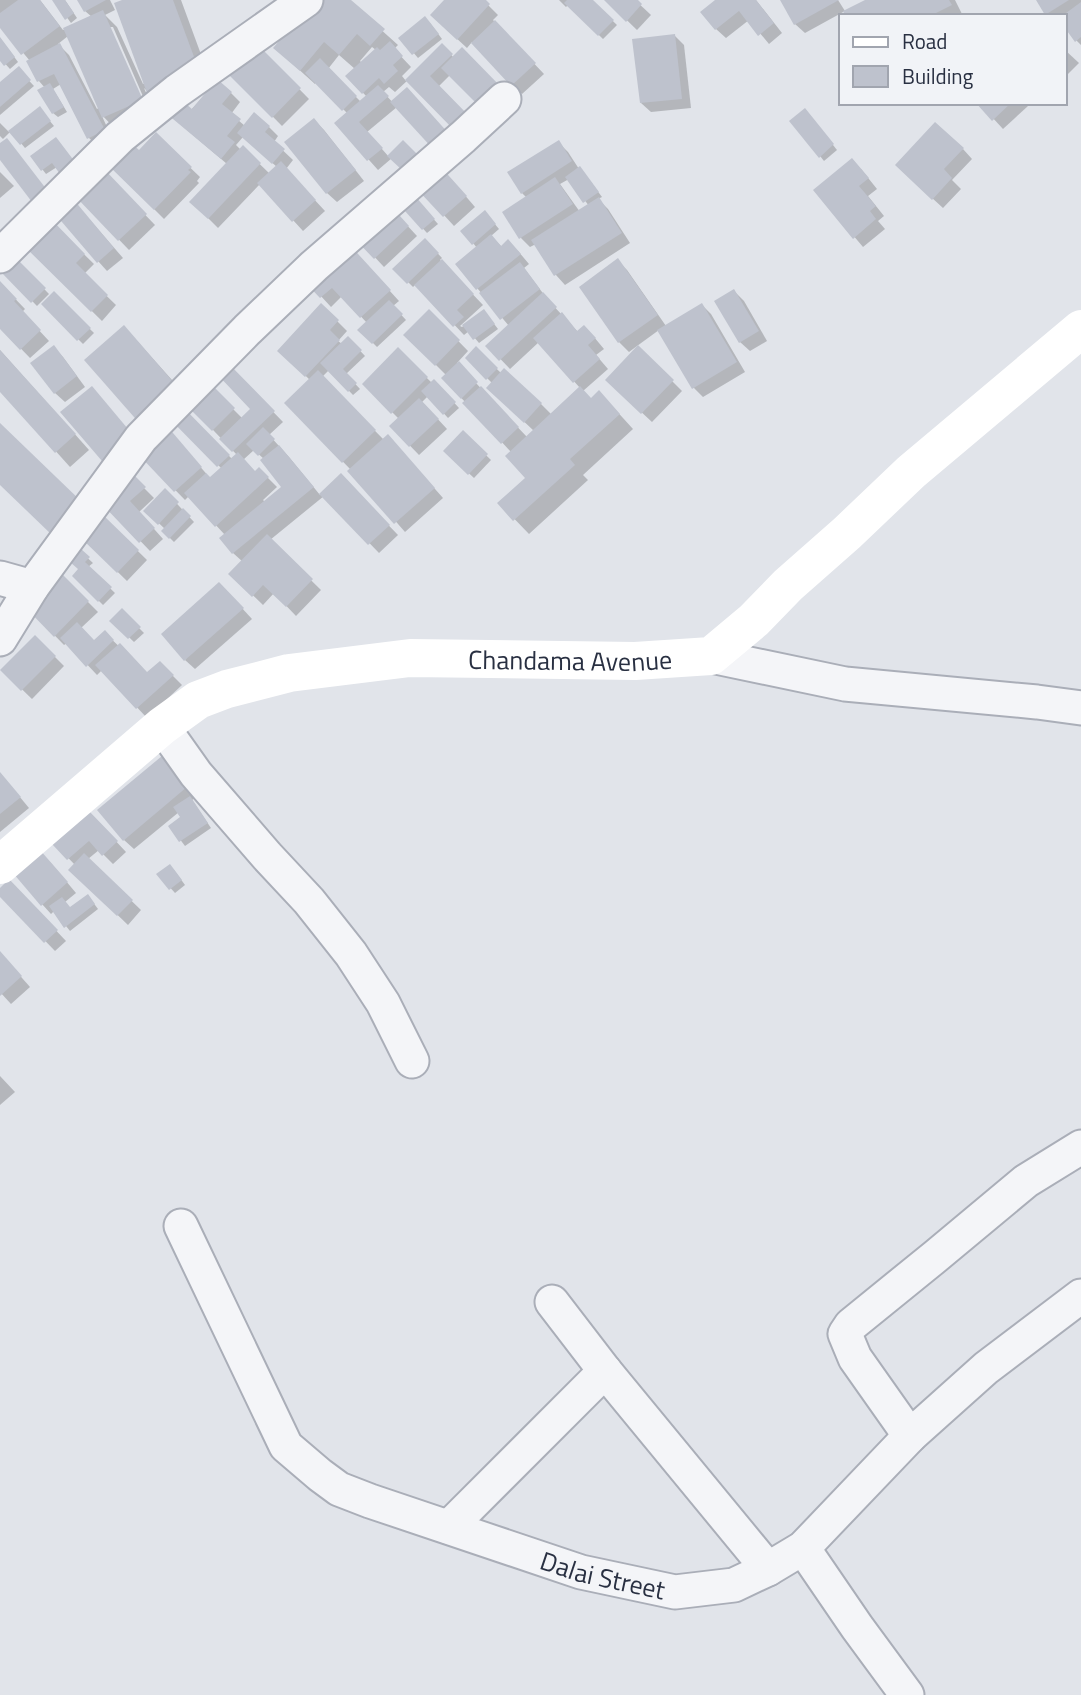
<svg xmlns="http://www.w3.org/2000/svg" width="1081" height="1695" font-family="'Titillium Web',sans-serif">
  <style>
    .shadow { fill: #0003; fill-rule: evenodd }
    .building { fill: #bec2cd }
    .lines { fill: none; stroke-linecap: round; stroke-linejoin: round }
    .street-casing { stroke: #aaaeb8; stroke-width: 37 }
    .street { stroke: #f4f5f8; stroke-width: 33 }
    .secondary { stroke: #fff; stroke-width: 38 }
    .labels { text-anchor: middle; dominant-baseline: central; stroke-width: 6; stroke-linejoin: round; paint-order: stroke }
    .street-label { font-size: 26px; fill: #293042; stroke: #f1f3f7 }
  </style>
  <rect width="100%" height="100%" fill="#e1e4ea"/>
  <g class="shadow">
    <path d="M0,0h40l23,30 29,-13 -7,-6 -6,-11h31l5,10 -10,5 12,12 26,57 2,-1 -18,-83h54l32,87 18,6 9,9 -9,12 14,12 24,1 9,9 -4,6 19,18 -7,9 39,42 -22,20 -43,-47 -42,44 -26,-26 35,-38 -48,-41 32,-35 -48,18 -19,-18 12,27 -38,17 -17,-18 12,26 -14,7 -10,-9 -28,-54 -8,5 14,23 -9,5 -5,-4 -8,-25 -6,-7 -11,-19 2,-1 -30,-36zM109,27h4l35,81 -3,1zM68,36l32,71 -3,2 -28,-54 -11,-11zM243,137l34,30 -7,7 -27,-26 -2,2 -5,-5z"/>
    <path d="M54,0h11l12,18 -6,5z"/>
    <path d="M348,0l50,45 -4,4 17,18 -9,9 4,5 36,-36 12,13 -4,17 -12,12 -30,-7 -13,12 -6,-5 -6,5 14,15 -30,25 22,25 3,1 -14,12 -41,-46 11,-10 -32,-32 -1,2 -40,-36zM372,47l4,3 -14,13 -2,-2zM339,55l16,14 -8,7 20,21 -6,5 -33,-33z"/>
    <path d="M446,0h37l15,15 -5,5 51,54 -22,20 -50,-52 -5,6 -25,-23z"/>
    <path d="M559,0h32l26,25 -14,14 -35,-34 -2,2z"/>
    <path d="M606,0h29l16,15 -14,15z"/>
    <path d="M717,0h39l26,33 -13,11 -20,-24 -23,18 -10,-9z"/>
    <path d="M782,0h56l7,11 -40,22 -10,-9z"/>
    <path d="M869,0h86l8,16h-116z"/>
    <path d="M1038,0h43v45l-5,-5 -11,-24h-17z"/>
    <path d="M430,23l12,16 -24,19 -17,-20z"/>
    <path d="M675,36l9,9 7,63 -40,4 -10,-9z"/>
    <path d="M0,38l18,24 -8,7 -10,-11z"/>
    <path d="M257,46l52,53 -27,27 -52,-53z"/>
    <path d="M1065,50l14,13 -14,14z"/>
    <path d="M18,69l16,17 -34,29v-31z"/>
    <path d="M979,103h46l3,3 -25,23z"/>
    <path d="M39,108l15,18 -29,22 -14,-17 -8,8 -3,-3v-13l9,9z"/>
    <path d="M809,115l28,35 -13,11 -4,-5z"/>
    <path d="M314,120l10,10 40,51 -27,21 -10,-9z"/>
    <path d="M156,135l44,42 -3,4 2,2 -35,36 -54,-54 29,-12z"/>
    <path d="M558,142l10,10 11,17 5,4 18,24 -4,2 10,10 22,34 -65,42 -9,-10 -20,-31 -6,3 -9,-9 6,-40 -5,-5zM569,179l20,27 -9,6 -20,-28z"/>
    <path d="M963,149l9,10 -20,21 9,9 -18,19 -36,-33z"/>
    <path d="M32,156l46,11h-21l-11,7z"/>
    <path d="M861,169l16,20 -9,7 16,20 -6,5 7,8 -22,18 -48,-57z"/>
    <path d="M0,172l14,14 -14,12z"/>
    <path d="M104,172l51,53 -26,25 -51,-53z"/>
    <path d="M450,178l25,29 -21,19 -35,-38z"/>
    <path d="M409,192l29,32 -11,9 -28,-31z"/>
    <path d="M390,207l27,29 -33,31 -27,-29z"/>
    <path d="M83,212l40,46 -16,13 -9,-10z"/>
    <path d="M489,217l10,12 -8,7 11,11 16,4 11,13 -5,4 24,32 30,32 16,5 10,12 -8,6 12,14 -25,22 9,9 21,7 20,22 -50,46 5,5 -59,54 -30,-31 28,-25 -16,-26 -68,-74 3,-3 -40,-40 23,-24 39,40 -11,12 70,74 7,-6 -36,-34 -6,-14 -25,-25 9,-9 25,24 40,31 11,11 28,-27 -41,-46 -29,27 -22,-23 21,-20 -52,-62 20,-16 -4,-5z"/>
    <path d="M49,220l45,44 -10,10 32,31 -14,16 -78,-77z"/>
    <path d="M425,240l17,18 -2,2 43,45 -23,21 2,1 22,-16 14,18 -19,14 -10,-12 -5,4 -48,-51 -3,3 -18,-18z"/>
    <path d="M357,255l42,46 -6,5 13,14 -29,27 -17,-17 7,-7 -25,-27 -11,11 -23,-25z"/>
    <path d="M13,257l36,37 -12,12 -36,-37z"/>
    <path d="M618,261l9,9 39,56 36,-21 9,9 34,58 -42,25 -9,-9 -35,-58 -22,16 45,45 -30,31 -45,-42 31,-32 -1,-2 -8,6 -10,-10 -38,-55z"/>
    <path d="M0,283l25,26 -3,3 27,29 -19,17 -30,-31z"/>
    <path d="M734,291l10,10 23,40 -17,10 -10,-9z"/>
    <path d="M54,294l40,39 -11,11 -40,-40z"/>
    <path d="M322,306l25,25 -9,10 4,3 6,-6 17,18 -19,18 14,15 -7,6 -24,-25 -7,7 62,63 13,6 46,52 -38,34 -54,-62 -65,-67 24,-23 -30,-29z"/>
    <path d="M138,342l51,57 17,-17 37,37 10,-10 -26,-45 56,58 -14,13 20,22 31,38 21,-19 57,59 -19,18 -55,-57 -54,44 51,50 -25,26 -22,-23 -11,12 -32,-31 12,-12 -10,-9 -8,-18 -36,-39 -4,4 -45,-46zM192,408l45,47 -5,4 -45,-46zM176,422l46,47 -11,10 -44,-50zM254,450l10,9 20,28 -19,15 -2,-2 14,-13 -18,-18 -4,4 -12,-13z"/>
    <path d="M53,347l10,10 22,30 -20,15 -10,-9z"/>
    <path d="M0,350l89,100 -19,17 -70,-78z"/>
    <path d="M398,350l34,33 2,-2 25,27 -11,10 -20,-22 -6,6 25,27 -28,26 -28,-29 8,-7 -35,-35z"/>
    <path d="M0,425l98,96 4,-5 45,44 -20,21 -47,-46 -80,-52z"/>
    <path d="M463,433l28,27 -17,18 -29,-27z"/>
    <path d="M132,476l22,22 -15,14 24,27 -13,12 -46,-48z"/>
    <path d="M165,491l29,31 -20,20 -11,-11 2,-2 -19,-18z"/>
    <path d="M81,552l12,11 -5,4 27,26 -12,12 -29,-29 6,-7z"/>
    <path d="M61,575l37,37 -17,16 14,14 10,-9 43,41 12,-11 22,22 -35,33 -45,-48 -5,5 -30,-32 -3,2 -36,-37z"/>
    <path d="M229,594l23,25 -57,50 -10,-9z"/>
    <path d="M122,611l22,22 -10,9 -22,-21z"/>
    <path d="M35,637l29,29 -32,33 -30,-29z"/>
    <path d="M161,759l34,39 -3,2 19,28 -26,18 -15,-20 13,-8 -4,-6 -45,37 -10,-9z"/>
    <path d="M0,773l29,35 -29,24z"/>
    <path d="M98,822l28,30 -13,12 -14,-14 -11,9 53,51 -13,15 -57,-55 4,-5 -20,-21z"/>
    <path d="M50,862l26,31 -11,9 5,7 22,-8 6,8 -28,22 -16,-20 -3,3 -9,-10z"/>
    <path d="M174,870l11,15 -10,8 -16,-18z"/>
    <path d="M9,881l57,60 -11,10 -55,-57v-4z"/>
    <path d="M0,953l30,34 -19,17 -11,-12z"/>
    <path d="M0,1076l15,16 -15,13z"/>
  </g>
  <g class="building">
    <path d="M18,0h22l20,26 -39,29 -21,-27v-15z"/>
    <path d="M52,0h13l9,13 -9,7z"/>
    <path d="M77,0h29l-22,12z"/>
    <path d="M122,0h51l27,73 -53,20 -33,-90z"/>
    <path d="M315,0h36l34,29 -15,17 -13,-12 -18,21 -15,-13 -24,29 -27,-23z"/>
    <path d="M444,0h42l4,4 -33,36 -27,-25z"/>
    <path d="M567,0h26l21,20 -16,16 -34,-33z"/>
    <path d="M604,0h34l4,4 -16,18z"/>
    <path d="M715,0h41l18,23 -16,13 -19,-25 -24,19 -15,-18z"/>
    <path d="M780,0h59l-45,25z"/>
    <path d="M865,0h84l3,5 -22,11h-85l-2,-5z"/>
    <path d="M1036,0h33l-24,15z"/>
    <path d="M1081,2v35l-6,5 -10,-14v-12h-3z"/>
    <path d="M103,10l40,90 -41,18 -39,-90z"/>
    <path d="M425,16l14,18 -27,21 -14,-17z"/>
    <path d="M495,20l41,43 -25,23 -40,-43z"/>
    <path d="M675,34l7,65 -42,4 -8,-64z"/>
    <path d="M0,37l15,20 -11,9 -4,-5z"/>
    <path d="M390,41l13,15 -10,9 5,6 -14,13 -5,-6 -17,16 -17,-18 32,-29 3,3z"/>
    <path d="M60,43l45,87 -18,9 -33,-65 -17,8 -11,-21z"/>
    <path d="M442,43l11,11 -23,22 41,42 -15,14 -51,-52z"/>
    <path d="M257,44l44,44 -29,30 -45,-45z"/>
    <path d="M462,47l40,41 -21,20 -40,-40z"/>
    <path d="M320,58l37,38 -15,15 -37,-38z"/>
    <path d="M19,66l12,14 -31,27v-25z"/>
    <path d="M217,79l15,13 -10,12 19,15 -14,17 8,6 -14,17 -54,-45 13,-15 12,10z"/>
    <path d="M50,83l14,24 -12,7 -15,-24z"/>
    <path d="M378,85l11,11 -30,26 24,26 -16,13 -33,-38z"/>
    <path d="M407,87l43,48 -16,15 -44,-48z"/>
    <path d="M976,103h35l-19,18z"/>
    <path d="M40,106l11,15 -31,24 -12,-14z"/>
    <path d="M805,108l29,36 -15,14 -30,-37z"/>
    <path d="M254,112l16,14 -5,6 20,17 -13,15 -35,-31z"/>
    <path d="M314,118l42,52 -30,24 -42,-52z"/>
    <path d="M935,122l29,26 -20,21 8,9 -20,22 -37,-35z"/>
    <path d="M156,132l36,35 -4,3 3,2 -37,38 -46,-45 22,-23 9,8z"/>
    <path d="M56,137l19,25 -15,12 -8,-11 -11,8 -11,-15z"/>
    <path d="M7,138l40,52 -15,12 -32,-42v-17z"/>
    <path d="M403,140l16,16 -16,15 -16,-15z"/>
    <path d="M559,140l13,21 -51,33 -14,-22z"/>
    <path d="M243,145l18,18 -53,56 -19,-17z"/>
    <path d="M852,158l17,20 -10,8 17,20 -6,5 6,8 -23,20 -40,-49z"/>
    <path d="M281,161l35,39 -24,22 -35,-39z"/>
    <path d="M440,166l27,30 -24,21 -27,-29z"/>
    <path d="M580,166l19,26 -16,11 -18,-26z"/>
    <path d="M105,170l42,44 -29,27 -42,-44z"/>
    <path d="M555,177l18,27 -54,35 -17,-27z"/>
    <path d="M409,189l26,30 -13,11 -26,-29z"/>
    <path d="M599,197l23,36 -68,43 -23,-36z"/>
    <path d="M74,200l40,48 -17,15 -41,-48z"/>
    <path d="M390,205l19,21 -35,33 -20,-21z"/>
    <path d="M485,210l11,14 -24,21 -12,-14z"/>
    <path d="M49,217l36,37 -9,9 32,32 -17,17 -69,-68z"/>
    <path d="M491,234l10,12 7,-7 13,15 -45,36 -21,-26z"/>
    <path d="M425,238l14,15 -32,31 -15,-15z"/>
    <path d="M348,243l43,47 -31,28 -28,-30 -12,10 -15,-16z"/>
    <path d="M13,255l33,33 -15,15 -31,-32z"/>
    <path d="M618,258l40,57 -40,28 -39,-56z"/>
    <path d="M442,259l32,35 -17,16 7,7 -11,10 -39,-42z"/>
    <path d="M520,262l20,27 -40,31 -21,-27z"/>
    <path d="M0,281l17,18 -3,2 27,29 -21,20 -20,-21z"/>
    <path d="M734,289l25,42 -20,12 -25,-42z"/>
    <path d="M54,291l37,37 -14,13 -36,-37z"/>
    <path d="M543,292l14,15 -58,54 -14,-15z"/>
    <path d="M389,300l14,14 -31,30 -15,-14z"/>
    <path d="M321,303l18,17 -9,10 10,10 -35,37 -28,-26z"/>
    <path d="M702,303l35,59 -45,27 -35,-59z"/>
    <path d="M429,309l31,31 -25,26 -32,-31z"/>
    <path d="M484,309l11,15 -22,16 -11,-15z"/>
    <path d="M562,312l15,19 7,-6 12,13 -8,7 12,14 -27,24 -40,-45z"/>
    <path d="M124,325l57,66 -40,34 -57,-65z"/>
    <path d="M348,336l14,14 -19,19 14,14 -9,9 -28,-29z"/>
    <path d="M54,345l23,31 -23,18 -24,-31z"/>
    <path d="M638,345l36,35 -33,34 -36,-34z"/>
    <path d="M476,346l22,22 -12,12 -21,-22z"/>
    <path d="M398,347l30,30 -37,37 -29,-30z"/>
    <path d="M0,350l76,84 -21,19 -55,-61z"/>
    <path d="M459,361l19,21 -17,17 -20,-21z"/>
    <path d="M227,362l48,49 -43,41 -13,-13 31,-30 -34,-36z"/>
    <path d="M504,368l38,35 -18,20 -38,-35z"/>
    <path d="M318,370l58,60 -34,33 -58,-60z"/>
    <path d="M206,379l29,29 -23,23 -29,-29z"/>
    <path d="M434,379l22,23 -13,13 -22,-24z"/>
    <path d="M92,386l41,49 -31,26 -42,-49z"/>
    <path d="M481,386l38,41 -18,17 -39,-41z"/>
    <path d="M580,386l11,12 8,-8 21,24 -50,45 5,6 -62,56 -16,-18 28,-25 -20,-22z"/>
    <path d="M419,398l20,21 -30,28 -20,-21z"/>
    <path d="M180,404l50,51 -13,12 -50,-51z"/>
    <path d="M0,423l83,80 -31,32 -52,-50z"/>
    <path d="M167,426l35,41 -28,25 -36,-38z"/>
    <path d="M263,427l12,12 -17,17 -12,-12z"/>
    <path d="M463,430l25,24 -20,21 -25,-24z"/>
    <path d="M388,434l47,54 -41,36 -47,-53z"/>
    <path d="M279,445l35,42 -82,67 -13,-16 62,-51 -21,-27z"/>
    <path d="M238,452l17,19 4,-4 10,10 -54,50 -31,-34 22,-20 4,4z"/>
    <path d="M132,473l14,14 -16,14 25,27 -16,15 -38,-40z"/>
    <path d="M341,473l49,52 -22,20 -49,-51z"/>
    <path d="M165,488l14,14 -21,23 -15,-14z"/>
    <path d="M183,508l8,8 -22,23 -8,-8z"/>
    <path d="M102,514l37,36 -22,23 -37,-36z"/>
    <path d="M267,534l46,45 -27,28 -23,-22 -11,12 -24,-23z"/>
    <path d="M81,549l9,8 -5,5 27,25 -14,15 -26,-26 6,-7 -8,-7z"/>
    <path d="M61,573l28,28 -35,36 -28,-29z"/>
    <path d="M219,582l25,26 -60,53 -23,-27z"/>
    <path d="M122,608l19,19 -13,12 -19,-18z"/>
    <path d="M77,622l17,18 11,-10 9,10 -28,27 -26,-29z"/>
    <path d="M35,635l21,21 -35,35 -21,-21z"/>
    <path d="M120,643l27,29 13,-11 14,14 -38,34 -41,-44z"/>
    <path d="M162,756l25,31 -64,54 -26,-31z"/>
    <path d="M0,772l21,25 -21,17z"/>
    <path d="M190,796l18,27 -29,19 -11,-16 12,-9 -7,-10z"/>
    <path d="M88,810l30,31 -16,15 -13,-15 -22,19 -15,-16z"/>
    <path d="M40,850l28,32 -27,24 -28,-33z"/>
    <path d="M84,853l49,47 -16,16 -49,-46z"/>
    <path d="M170,864l12,16 -13,10 -13,-16z"/>
    <path d="M9,879l49,51 -14,13 -44,-46v-9z"/>
    <path d="M88,894l7,10 -31,24 -15,-22 13,-9 8,10z"/>
    <path d="M0,951l22,25 -22,20z"/>
  </g>
  <g class="lines">
    <g class="street-casing">
      <g id="street">
        <path d="M0,256l120,-119 57,-46 129,-91"/>
        <path d="M0,578l32,9"/>
        <path d="M0,639l32,-52 109,-149 106,-108 67,-64 149,-129 41,-38"/>
        <path d="M711,656l134,28 192,18 44,6"/>
        <path d="M162,726l34,48 71,82 42,45 42,53 32,49 29,58"/>
        <path id="s1" d="M181,1226l105,220 34,29 19,14 31,12 211,71 94,20 59,-7 34,-16 35,-21 107,-112 76,-68 95,-72"/>
        <path d="M552,1302l53,69 163,198"/>
        <path d="M910,1436l-55,-78 -10,-24 6,-9 85,-69 90,-75 55,-34"/>
        <path d="M449,1527l156,-156"/>
        <path d="M803,1548l54,79 50,68"/>
      </g>
    </g>
    <use href="#street" class="street"/>
    <path class="secondary" id="s2" d="M0,865l162,-139 36,-26 29,-11 62,-16 121,-15 225,3 76,-5 43,-36 34,-35 59,-52 64,-61 170,-143"/>
  </g>
  <g class="labels">
    <g class="street-label">
      <text stroke="none"><textPath href="#s2" startOffset="635">Chandama Avenue</textPath></text>
      <text stroke="none"><textPath href="#s1" startOffset="590">Dalai Street</textPath></text>
    </g>
  </g>
  <rect x="839" y="14" width="228" height="91" fill="#f1f3f7" stroke="#a1a5af" stroke-width="2"/>
  <rect x="853" y="37" width="35" height="10" fill="#ffffff" stroke="#a1a5af" stroke-width="2"/>
  <text x="902" y="49" font-size="21" fill="#293042">Road</text>
  <rect x="853" y="66" width="35" height="21" fill="#bec2cd" stroke="#a1a5af" stroke-width="2"/>
  <text x="902" y="84" font-size="21" fill="#293042">Building</text>
</svg>
